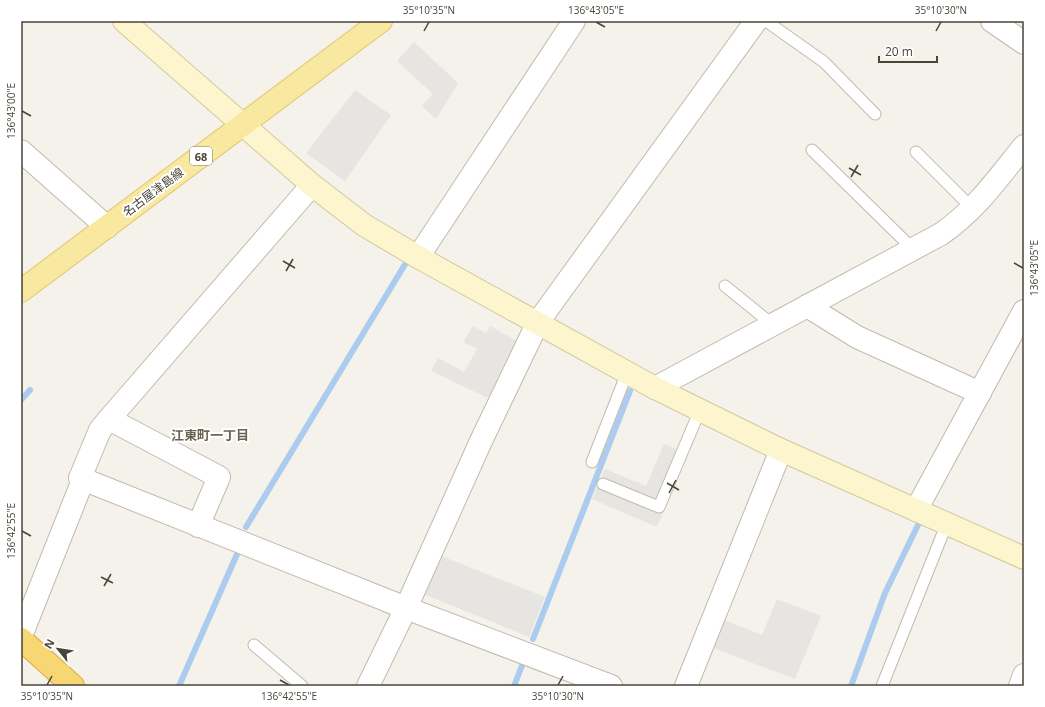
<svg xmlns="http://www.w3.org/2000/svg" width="1045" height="707" font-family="'Open Sans','Noto Sans JP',sans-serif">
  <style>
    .parking { fill: #e6e5e2 }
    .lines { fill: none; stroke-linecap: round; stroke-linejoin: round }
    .stream { stroke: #abccee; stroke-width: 6 }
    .lane-casing { stroke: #c0bbad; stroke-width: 13 }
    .street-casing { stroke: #c0bbad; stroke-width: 24 }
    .secondary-casing { stroke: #d2c89c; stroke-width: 24 }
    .primary-casing { stroke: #dfc76f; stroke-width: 24 }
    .highway-casing { stroke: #d7ad43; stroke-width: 24 }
    .lane { stroke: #fff; stroke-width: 11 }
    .street { stroke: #fff; stroke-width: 22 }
    .secondary { stroke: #fcf5cd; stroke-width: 22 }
    .primary { stroke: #f9e89f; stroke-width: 22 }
    .highway { stroke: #f7d773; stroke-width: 22 }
    .ticks { fill: none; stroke: #494439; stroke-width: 1.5 }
    .labels { text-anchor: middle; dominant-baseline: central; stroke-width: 4; stroke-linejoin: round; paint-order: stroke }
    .shield { fill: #fff; stroke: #807c74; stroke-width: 1 }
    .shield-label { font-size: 11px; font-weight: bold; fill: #494439 }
    .street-label { font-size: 12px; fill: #494439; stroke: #fff }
    .neighbourhood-label { font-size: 13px; font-weight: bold; fill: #6b6350; stroke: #fff }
    .neatline { fill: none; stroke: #494439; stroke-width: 1.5 }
    .ticks-label { font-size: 10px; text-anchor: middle; fill: #494439 }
  </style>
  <rect width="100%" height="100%" fill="#f5f2eb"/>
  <g class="parking">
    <path d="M414,42l44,41 -22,36 -14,-13 11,-12 -36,-33z"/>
    <path d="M355,90l36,25 -46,66 -39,-28z"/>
    <path d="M473,326l13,7 4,-7 29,16 -26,54 -7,1 -55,-26 7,-13 26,14 13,-23 -14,-7z"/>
    <path d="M664,444l23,10 -30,73 -65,-28 13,-30 41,17z"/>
    <path d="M439,555l106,42 -16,40 -108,-44z"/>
    <path d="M777,599l44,17 -26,63 -87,-33 12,-28 42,17z"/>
  </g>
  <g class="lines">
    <g class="stream">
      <path d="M21,400l9,-10"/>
      <path d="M246,527l161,-266"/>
      <path d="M533,639l97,-248"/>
      <path d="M179,686l59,-134"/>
      <path d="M514,686l9,-23"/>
      <path d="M851,686l34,-93 33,-68"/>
    </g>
    <g class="lane-casing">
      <g id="lane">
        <path d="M766,21l58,41 51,52"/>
        <path d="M812,150l101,99"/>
        <path d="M916,152l57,57"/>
        <path d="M725,286l48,39"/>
        <path d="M592,462l35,-89"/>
        <path d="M603,484l56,23 41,-97"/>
        <path d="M254,645l48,41"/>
        <path d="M882,686l65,-163"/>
      </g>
    </g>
    <g class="street-casing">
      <g id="street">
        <path d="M992,21l32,22"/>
        <path d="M21,151l86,76"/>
        <path d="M312,185l-203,234 -9,11 -20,48 326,130 205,78"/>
        <path d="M418,257l156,-236"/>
        <path d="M807,306l50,31 123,56"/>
        <path d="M655,388l286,-154c34,-23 57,-56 83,-88"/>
        <path d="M109,419l110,58 -21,49"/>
        <path d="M916,510l108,-199"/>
        <path d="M21,636l62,-156"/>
        <path d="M368,686l38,-78 75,-167 57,-119 218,-301"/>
        <path d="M686,686l95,-236"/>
        <path d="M1020,686l4,-11"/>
      </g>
    </g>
    <g class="secondary-casing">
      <path id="secondary" d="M124,21l188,164 52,40 54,32 237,131 126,62 243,108"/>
    </g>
    <g class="primary-casing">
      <path id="primary" d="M21,291l360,-270"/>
    </g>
    <g class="highway-casing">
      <path id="highway" d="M21,639l52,47"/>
    </g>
    <use href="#lane" class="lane"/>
    <use href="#street" class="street"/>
    <use href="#secondary" class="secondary"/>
    <use href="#primary" class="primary"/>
    <use href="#highway" class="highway"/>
  </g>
  <path class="ticks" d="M596,22l9,5M424,31l5,-9M936,31l5,-9M22,111l9,5M849,168l12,7M851,177l7,-12M283,261l12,7M1014,263l9,5M286,271l7,-12M667,483l12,7M669,493l7,-13M22,531l9,5M101,577l12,6M104,586l7,-12M280,680l9,5M47,685l5,-9M558,685l5,-9"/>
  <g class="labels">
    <rect class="shield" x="190" y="147" width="22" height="18" rx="3"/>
    <g class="shield-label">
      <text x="201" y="156">68</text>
    </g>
    <g class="street-label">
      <text transform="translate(153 192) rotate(-37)">名古屋津島線</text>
    </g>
    <g class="neighbourhood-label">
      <text x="210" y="435">江東町一丁目</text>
    </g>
  </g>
  <rect width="1045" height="707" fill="none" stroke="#ffffff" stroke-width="44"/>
  <g transform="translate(58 649) rotate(300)" stroke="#ffffff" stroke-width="3" paint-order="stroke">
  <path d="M0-3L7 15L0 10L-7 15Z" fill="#494439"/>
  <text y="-6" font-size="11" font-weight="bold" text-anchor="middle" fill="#494439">N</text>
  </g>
  <path d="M879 56v6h58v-6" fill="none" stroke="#494439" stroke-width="2"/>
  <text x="885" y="56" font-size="12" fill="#494439" stroke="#ffffff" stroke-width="3" paint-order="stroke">20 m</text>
  <rect x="22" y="22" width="1001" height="663" class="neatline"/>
  <g class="ticks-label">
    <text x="429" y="14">35°10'35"N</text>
    <text x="596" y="14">136°43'05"E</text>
    <text x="941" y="14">35°10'30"N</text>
    <text transform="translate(11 111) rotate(-90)" y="4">136°43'00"E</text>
    <text transform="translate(1034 268) rotate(-90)" y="4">136°43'05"E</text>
    <text transform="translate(11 531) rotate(-90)" y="4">136°42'55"E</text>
    <text x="47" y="700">35°10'35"N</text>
    <text x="289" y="700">136°42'55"E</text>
    <text x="558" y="700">35°10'30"N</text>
  </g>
</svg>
